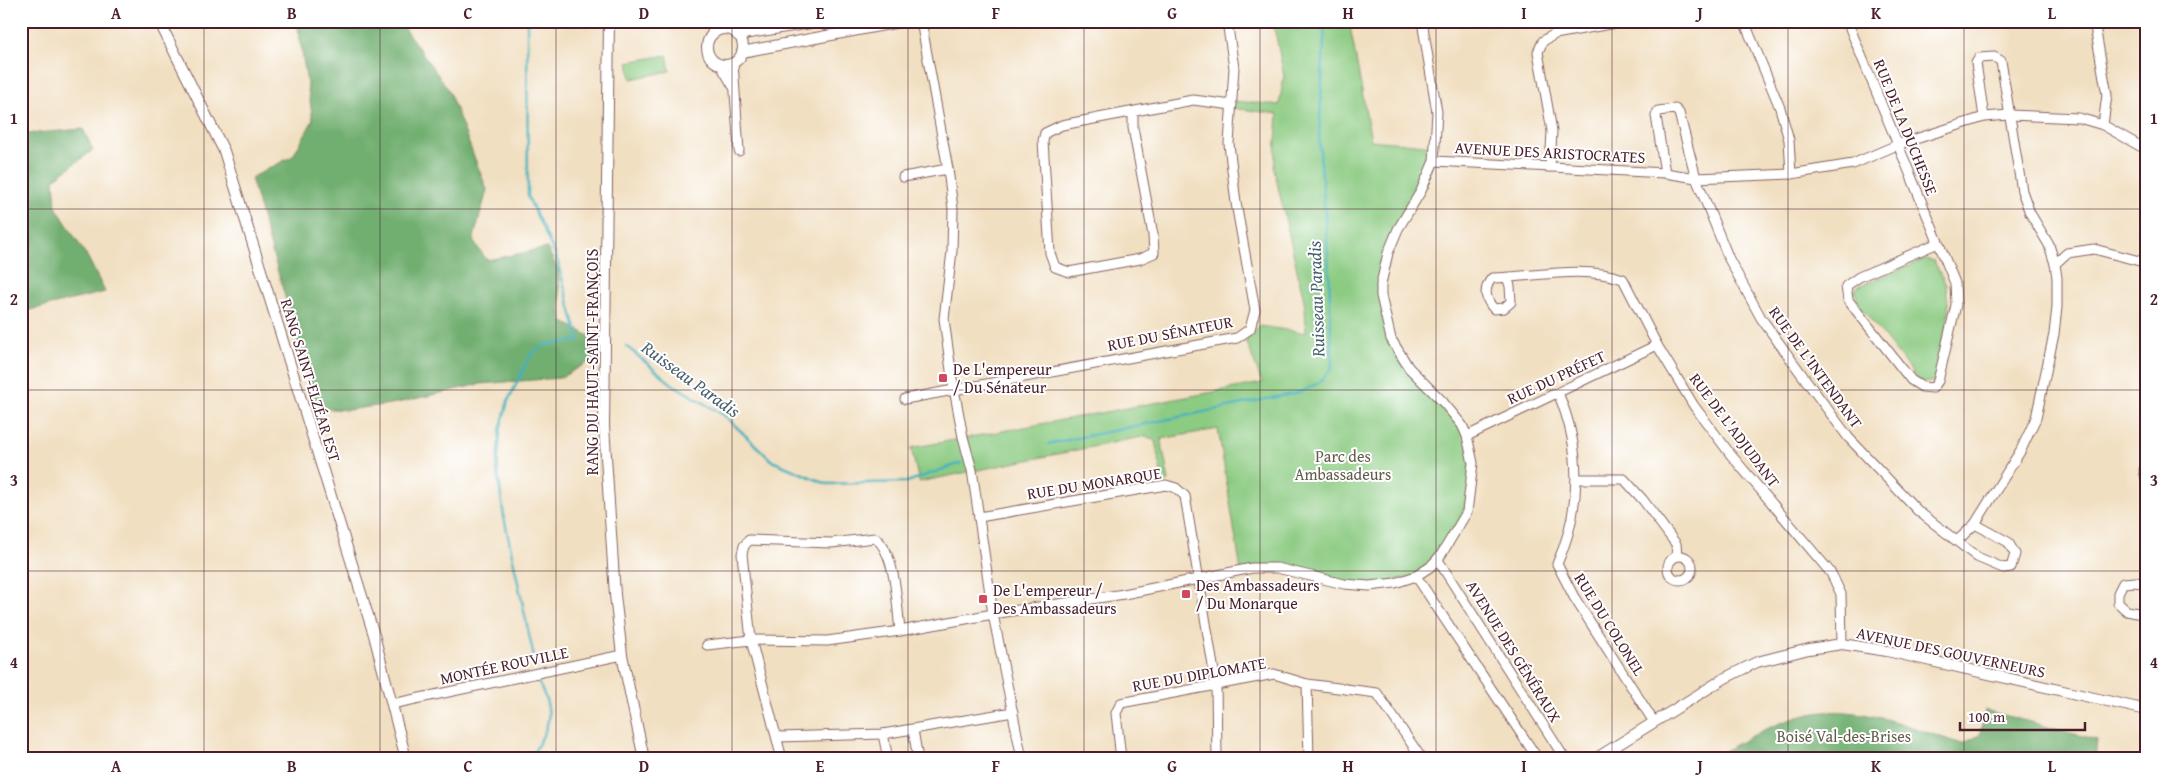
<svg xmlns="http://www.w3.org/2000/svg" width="2168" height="780" font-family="'Gentium Book Plus',serif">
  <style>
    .green { fill: #8ccb82; stroke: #6b7556 }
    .forest { fill: #71af70; stroke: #5e674e }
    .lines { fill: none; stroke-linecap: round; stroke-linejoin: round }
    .stream { stroke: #42b1bd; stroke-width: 2.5 }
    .minor-casing { stroke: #846260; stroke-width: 11 }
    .tertiary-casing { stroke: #846260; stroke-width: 12 }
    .minor { stroke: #fff; stroke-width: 9 }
    .tertiary { stroke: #fff; stroke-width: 10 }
    .grid { fill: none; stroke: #4a1f2b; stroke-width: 1; stroke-opacity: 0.55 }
    .poi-dot { fill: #d1495b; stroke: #fff; stroke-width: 2 }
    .labels { text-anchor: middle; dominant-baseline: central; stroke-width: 4; stroke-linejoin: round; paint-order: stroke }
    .street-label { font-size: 16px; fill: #4a1f2b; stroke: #fff }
    .poi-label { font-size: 16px; fill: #4a1f2b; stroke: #fff; text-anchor: start }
    .park-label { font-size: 16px; fill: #615b49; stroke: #fff }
    .water-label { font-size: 18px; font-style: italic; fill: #46616d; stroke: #fff }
    .neatline { fill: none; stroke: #4a1f2b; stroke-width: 2 }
    .grid-label { font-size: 16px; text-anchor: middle; font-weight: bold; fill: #4a1f2b }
  </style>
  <rect width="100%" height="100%" fill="#fff"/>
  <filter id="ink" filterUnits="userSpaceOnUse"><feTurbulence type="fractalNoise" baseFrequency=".02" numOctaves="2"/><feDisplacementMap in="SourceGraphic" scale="10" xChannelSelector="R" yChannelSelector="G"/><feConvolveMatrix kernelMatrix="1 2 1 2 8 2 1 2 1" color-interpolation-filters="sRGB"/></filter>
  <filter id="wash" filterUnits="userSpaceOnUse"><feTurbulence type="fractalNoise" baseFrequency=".0096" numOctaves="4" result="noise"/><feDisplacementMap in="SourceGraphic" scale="20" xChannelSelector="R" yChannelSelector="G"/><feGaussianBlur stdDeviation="1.12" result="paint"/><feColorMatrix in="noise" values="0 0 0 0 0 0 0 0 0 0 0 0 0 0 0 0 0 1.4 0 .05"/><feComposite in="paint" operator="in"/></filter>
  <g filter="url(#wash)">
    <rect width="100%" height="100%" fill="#f1dfc1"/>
    <g class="green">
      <path d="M1273,21h76l22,119 64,6 -1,15 -36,68 -17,55 10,55 76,97 5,49 -17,48 -39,43 -47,10 -70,-14 -58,-1 -23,-142 -57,10 8,42 -6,1 -8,-41 -9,-5 -227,46 -8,-34 351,-65 -16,-43 13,-14 47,7 -1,-28 -31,-136 4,-55 -46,-6 1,-7 46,4 5,-29z"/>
      <path d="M667,55l3,16 -39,8 -3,-17z"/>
      <path d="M1926,259l8,2 12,24 3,26 -14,70 -11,2 -8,-6 -56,-71 -6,-16 5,-4z"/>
    </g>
    <g class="forest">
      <path d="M297,21h102l49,68 39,101 -14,51 14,19 60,-12 11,22 4,51 29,16 5,21 -36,20 -80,6 -83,19 -49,7 -31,-2 -66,-230 42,-22 20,-36z"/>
      <path d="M83,129l10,21 -39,29 2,28 32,51 17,34 -84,20v-174l4,-4z"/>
      <path d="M1985,710l112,30 -2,19h-386c31,-16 62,-36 97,-44 52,-13 107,14 156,29l18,-9z"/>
    </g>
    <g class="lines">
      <g class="stream">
        <path d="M527,21l1,176 28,59 23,84 -34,5 -14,9 -23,47 -8,29 -3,38 7,49 32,150"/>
        <path d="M626,346l46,38 53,32 47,45 55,23 80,-2 54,-19"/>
        <path d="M1048,444l253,-52 19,-10 12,-14 -3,-100 -10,-131 6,-116"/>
        <path d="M530,759c18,-32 27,-43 8,-77"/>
      </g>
    </g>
  </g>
  <g filter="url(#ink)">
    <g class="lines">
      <g class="minor-casing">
        <g id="minor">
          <path d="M724,21l6,9"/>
          <path d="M921,21l27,148 5,40 -1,42 -8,68 8,59 11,59 9,33 21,144 29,145"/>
          <path d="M1744,21l36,87 9,32 2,34"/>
          <path d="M1847,21l108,262 1,22 -18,76 -5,7 -11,-1 -11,-7 -63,-80 -2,-14 13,-9 79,-34"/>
          <path d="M2094,21l13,74 -4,30"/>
          <path d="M712,35l1,-14"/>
          <path d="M733,63l6,88"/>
          <path d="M720,64l13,22"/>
          <path d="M1133,113v15l20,107 1,18 -14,6 -71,13 -14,-5 -5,-14 -7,-112 2,-8 17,-8 131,-25 39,5"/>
          <path d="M1434,161l231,12 31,5 95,-4 62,-10 44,-19 87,-28 25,-2 70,3 24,7 44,25"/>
          <path d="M1550,167l2,-36 -14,-79 5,-11 12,-7 72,-13"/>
          <path d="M1665,173l-9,-57 2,-5 17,-2 4,4 17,65 33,81 32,59 39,54 48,65 70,74 59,46 26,11 8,-1 4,-13 -7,-12 -33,-18"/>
          <path d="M903,177l45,-8"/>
          <path d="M2055,264l12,-11 27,-4 53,14"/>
          <path d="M1507,277l3,9 1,16 -7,6 -10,1c-9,-10 -11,-20 -2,-31 43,-1 90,-13 131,1l34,66 37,61 37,49 100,118 10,21 1,50"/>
          <path d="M1558,393c24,56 24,115 -1,171l17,33 80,125"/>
          <path d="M905,399l332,-61 13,-9 5,-19 -19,-107 -7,-59 5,-76 -7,-47"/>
          <path d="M1467,436l190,-91"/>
          <path d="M2147,463l-3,7 3,13"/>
          <path d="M1577,479h47l19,21 33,44 1,12"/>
          <path d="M979,517l187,-32 10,3 9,8 31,188 1,75"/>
          <path d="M1957,541l18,-17 46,-74 15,-32 18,-84 3,-27v-29l-2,-14 -6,-19 -19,-32 -8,-22 -21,-130 -7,-4 -15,1 -3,5 8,54"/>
          <circle cx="1680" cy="568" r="12"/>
          <path d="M1438,560l127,199"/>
          <path d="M1416,576l122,183"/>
          <path d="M2147,584l-12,-2 -12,1 -5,10v10l9,8 20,4"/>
          <path d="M707,645l44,-5 76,1 73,-10 93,-17 131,-20 128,-26h25l67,16 25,2 26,-3 21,-7 14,-9 11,-12 26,-43 6,-49 -6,-27 -5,-11 -19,-23 -34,-34 -18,-29 -10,-43v-12l7,-31 10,-24 23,-38 13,-30 3,-49 -15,-91"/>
          <path d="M1307,684l2,75"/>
          <path d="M392,704l230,-49"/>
          <path d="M913,730l5,29"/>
          <path d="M883,734l5,25"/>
          <path d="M778,737l105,-3 130,-22"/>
          <path d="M782,759l-31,-119 -9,-86 2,-8 5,-6 82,3 44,-5c21,14 22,68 25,93"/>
          <path d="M1121,759l-5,-46 5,-10 153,-29 33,10 70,9 45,66"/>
        </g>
      </g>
      <g class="tertiary-casing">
        <g id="tertiary">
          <path d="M159,21l65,130 150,484 32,124"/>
          <path d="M609,21l-5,405 11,169 7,60 22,104"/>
          <circle cx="725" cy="47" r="18"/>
          <path d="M737,35l86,-14"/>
          <path d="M742,52l163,-31"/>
          <path d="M1595,759l130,-81 32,-16 52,-13 33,-5 45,7 260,59"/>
        </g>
      </g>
      <use href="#minor" class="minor"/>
      <use href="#tertiary" class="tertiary"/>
    </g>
  </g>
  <path class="grid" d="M204,21v738M380,21v738M556,21v738M732,21v738M908,21v738M1084,21v738M1260,21v738M1436,21v738M1612,21v738M1788,21v738M1964,21v738M21,209h2126M21,390h2126M21,571h2126"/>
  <g class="poi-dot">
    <rect x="938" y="373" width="10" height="10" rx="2.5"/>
    <rect x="1181" y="589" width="10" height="10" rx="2.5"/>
    <rect x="978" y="594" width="10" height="10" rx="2.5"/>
  </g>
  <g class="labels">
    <g class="street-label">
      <text transform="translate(1906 127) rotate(68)">RUE DE LA DUCHESSE</text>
      <text transform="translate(1550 152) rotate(3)">AVENUE DES ARISTOCRATES</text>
      <text transform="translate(1170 333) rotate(-11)">RUE DU SÉNATEUR</text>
      <text transform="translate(592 362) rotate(-90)">RANG DU HAUT-SAINT-FRANÇOIS</text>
      <text transform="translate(1816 367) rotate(54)">RUE DE L'INTENDANT</text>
      <text transform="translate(1556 377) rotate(-25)">RUE DU PRÉFET</text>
      <text transform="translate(311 380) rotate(73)">RANG SAINT-ELZÉAR EST</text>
      <text transform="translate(1735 430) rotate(53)">RUE DE L'ADJUDANT</text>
      <text transform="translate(1094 483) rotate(-9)">RUE DU MONARQUE</text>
      <text transform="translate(1610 624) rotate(58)">RUE DU COLONEL</text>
      <text transform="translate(1514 651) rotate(58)">AVENUE DES GÉNÉRAUX</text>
      <text transform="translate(1951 652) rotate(12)">AVENUE DES GOUVERNEURS</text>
      <text transform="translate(504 665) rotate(-12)">MONTÉE ROUVILLE</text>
      <text transform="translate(1199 674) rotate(-10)">RUE DU DIPLOMATE</text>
    </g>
    <g class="poi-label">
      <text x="953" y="369">De L'empereur<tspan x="953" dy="18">/ Du Sénateur</tspan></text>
      <text x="1196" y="585">Des Ambassadeurs<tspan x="1196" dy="18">/ Du Monarque</tspan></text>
      <text x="993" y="590">De L'empereur /<tspan x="993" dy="18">Des Ambassadeurs</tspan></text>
    </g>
    <g class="park-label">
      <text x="1343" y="456">Parc des<tspan x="1343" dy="18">Ambassadeurs</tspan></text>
      <text x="1844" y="736">Boisé Val-des-Brises</text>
    </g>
    <g class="water-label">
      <text transform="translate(1316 299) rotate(-92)">Ruisseau Paradis</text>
      <text transform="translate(691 379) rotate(36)">Ruisseau Paradis</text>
    </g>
  </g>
  <rect width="2168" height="780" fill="none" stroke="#fff" stroke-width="55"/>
  <path d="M1960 722v8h125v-8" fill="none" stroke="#4a1f2b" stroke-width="2.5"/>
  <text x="1968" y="722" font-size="15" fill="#4a1f2b" stroke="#ffffff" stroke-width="4" paint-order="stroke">100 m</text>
  <rect x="28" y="28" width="2112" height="724" class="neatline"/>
  <g class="grid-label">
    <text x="116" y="19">A</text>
    <text x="292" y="19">B</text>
    <text x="468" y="19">C</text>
    <text x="644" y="19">D</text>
    <text x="820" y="19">E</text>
    <text x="996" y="19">F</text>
    <text x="1172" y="19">G</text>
    <text x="1348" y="19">H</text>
    <text x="1524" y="19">I</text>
    <text x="1700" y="19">J</text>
    <text x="1876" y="19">K</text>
    <text x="2052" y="19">L</text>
    <text x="14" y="124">1</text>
    <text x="2154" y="124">1</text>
    <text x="14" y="305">2</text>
    <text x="2154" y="305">2</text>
    <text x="14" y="486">3</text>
    <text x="2154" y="486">3</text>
    <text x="14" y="668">4</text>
    <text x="2154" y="668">4</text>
    <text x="116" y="772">A</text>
    <text x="292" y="772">B</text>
    <text x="468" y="772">C</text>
    <text x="644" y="772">D</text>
    <text x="820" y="772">E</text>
    <text x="996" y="772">F</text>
    <text x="1172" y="772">G</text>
    <text x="1348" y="772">H</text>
    <text x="1524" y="772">I</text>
    <text x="1700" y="772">J</text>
    <text x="1876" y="772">K</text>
    <text x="2052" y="772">L</text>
  </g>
</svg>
